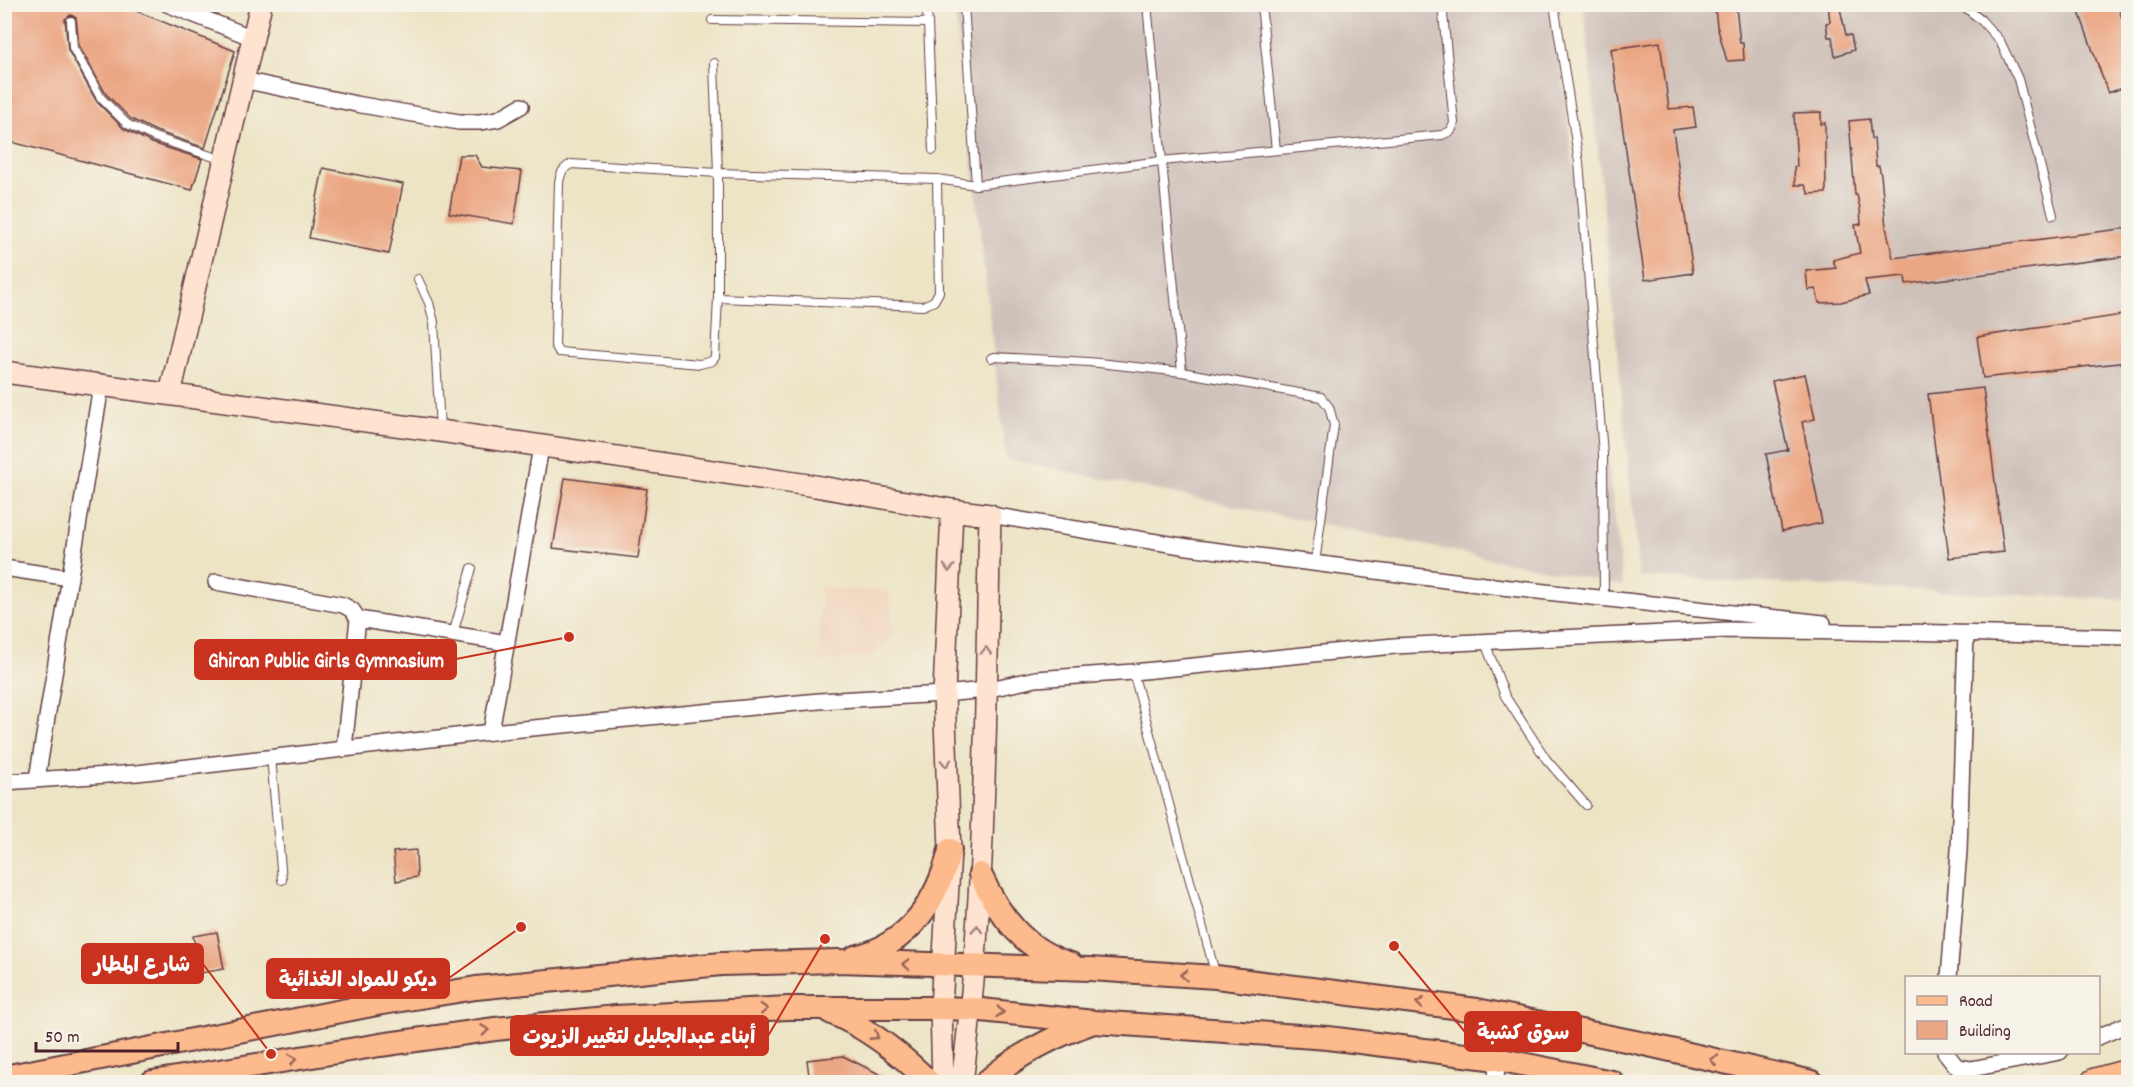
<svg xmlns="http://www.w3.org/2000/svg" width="2133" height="1087" font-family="Dekko,'Playpen Sans Arabic',sans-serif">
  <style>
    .built { fill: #f1d5bd }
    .industrial { fill: #cec1ba }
    .building { fill: #eba683 }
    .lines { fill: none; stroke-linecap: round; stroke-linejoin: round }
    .lane-casing { stroke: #623d42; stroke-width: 10 }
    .street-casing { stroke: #623d42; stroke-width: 18 }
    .secondary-casing { stroke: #623d42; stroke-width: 24 }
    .primary-casing { stroke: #623d42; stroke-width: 26 }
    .highway-casing { stroke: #623d42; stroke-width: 30 }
    .lane { stroke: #fff; stroke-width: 8 }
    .street { stroke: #fff; stroke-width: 15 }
    .secondary { stroke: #fee3d1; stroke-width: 21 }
    .primary { stroke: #fcba8d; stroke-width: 22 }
    .highway { stroke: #fcba8d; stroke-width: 27 }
    .oneway { stroke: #a4817e }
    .oneway2 { stroke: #9a6557 }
    .leader { fill: none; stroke: #c8321e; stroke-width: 2 }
    .callout-dot { fill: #c8321e; stroke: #f7f3e8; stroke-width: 2 }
    .callout { fill: #c8321e; stroke: #c8321e; stroke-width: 2 }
    .callout-label { font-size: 21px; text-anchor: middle; font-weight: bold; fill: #fff }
  </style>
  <rect width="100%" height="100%" fill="#f7f3e8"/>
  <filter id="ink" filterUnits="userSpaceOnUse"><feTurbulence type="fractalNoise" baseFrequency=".0167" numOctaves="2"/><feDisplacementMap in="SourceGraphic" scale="12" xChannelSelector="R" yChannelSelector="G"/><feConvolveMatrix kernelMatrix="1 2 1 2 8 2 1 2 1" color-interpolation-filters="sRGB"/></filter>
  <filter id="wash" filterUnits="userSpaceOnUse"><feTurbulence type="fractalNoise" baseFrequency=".008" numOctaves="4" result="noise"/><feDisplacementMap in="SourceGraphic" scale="24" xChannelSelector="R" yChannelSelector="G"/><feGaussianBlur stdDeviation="1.35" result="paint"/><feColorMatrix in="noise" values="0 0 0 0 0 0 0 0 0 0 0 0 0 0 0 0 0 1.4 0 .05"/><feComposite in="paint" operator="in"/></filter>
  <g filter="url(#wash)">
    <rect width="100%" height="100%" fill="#ede4c5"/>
    <path class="built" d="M821,588l68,2 4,44 -22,22 -53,6z"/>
    <g class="industrial">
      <path d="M1589,4l539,1v595l-489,-23 -55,-571z"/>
      <path d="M954,5h600l69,581 -617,-127z"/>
    </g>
    <g id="blocks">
      <g class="building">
        <path d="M4,4h115l116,47 -30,97 -49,-17 -25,-12 -25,-25 -27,-48 -3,-28 -5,-3 -6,4 3,31 29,52 27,27 28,14 50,16 -10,31 -188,-50z"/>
        <path d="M1839,4l7,31h5l3,15 -19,6 -3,-19h-4l-2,-14 4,-1 -2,-17z"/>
        <path d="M2100,4h17l11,31v51l-20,7 -29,-81z"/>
        <path d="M1736,6l4,37h3l1,17 -17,1 -10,-35 -2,-17z"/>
        <path d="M1660,42l9,67 24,-2 3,20 -23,3 20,143 -48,7 -34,-231z"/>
        <path d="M1821,112v12l4,-1 1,70 -17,1 -4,-9h-10l-1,-18 3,-1 -3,-53z"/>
        <path d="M1869,119l2,20 3,-1 2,28h3l2,9 5,52 7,31 235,-30v28l-222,28 -1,-8 -40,4 4,15 -28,7 -22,1 -3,-14 -8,1 -2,-19 30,-3 -3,-8 27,-7 -5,-28 6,-1 -1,-16 -3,-13h-2l-6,-74z"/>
        <path d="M459,155h16l7,12 40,4 -8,53 -65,-11z"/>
        <path d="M323,168l80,16 -14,70 -80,-16z"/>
        <path d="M2128,314v48l-145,16 -6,-41z"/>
        <path d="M1805,374l10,45 -13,3 20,101 -40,8 -16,-77 22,-4 -16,-69z"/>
        <path d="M1983,388l21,164 -55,6 -21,-164z"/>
        <path d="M565,478l82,11 -9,69 -85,-10z"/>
        <path d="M416,850l1,27 -21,4 -3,-29z"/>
        <path d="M217,932l7,37 -23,4 -8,-37z"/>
        <path d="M843,1056l54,27h-87l-3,-23z"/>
      </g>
    </g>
  </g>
  <g filter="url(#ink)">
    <use href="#blocks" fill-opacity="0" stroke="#623d42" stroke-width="1.5"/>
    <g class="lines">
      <g class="lane-casing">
        <g id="lane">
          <path d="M926,4l2,19"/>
          <path d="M964,4l12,181"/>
          <path d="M1147,4l35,368"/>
          <path d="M1261,4l15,146"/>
          <path d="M1554,4l25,158 24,292 1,144"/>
          <path d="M1961,4l20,16 19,21 18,38 35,136"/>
          <path d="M712,20l216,3 5,127"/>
          <path d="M71,21l2,27 28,50 26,26 27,13 69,23"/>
          <path d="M714,63l4,110v125l-3,59 -3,4 -12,3 -141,-12 -4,-7 4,-163c2,-9 3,-13 12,-18l147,9 219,6 39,6 185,-24 281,-26 9,-4 3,-8 -12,-119"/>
          <path d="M418,279l11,24 5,19 6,107"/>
          <path d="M718,298l205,8 11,-5 5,-9 -2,-113"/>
          <path d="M991,358l3,-1 95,5 93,10 139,25 8,10 5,18 -19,138"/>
          <path d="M453,634l19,-66"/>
          <path d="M1485,642l20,54 41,63 40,46"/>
          <path d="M1133,672l83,304"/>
          <path d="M271,757l11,123"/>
        </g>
      </g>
      <g class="street-casing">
        <g id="street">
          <path d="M167,4l86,34"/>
          <path d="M243,80l113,24 103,18h21l18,-3 23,-13"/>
          <path d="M990,515l198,32 305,39 330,37"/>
          <path d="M4,568l66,10"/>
          <path d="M216,582l127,23 9,5 6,9 -14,129"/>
          <path d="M358,619l149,24"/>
          <path d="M1901,632l227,5"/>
          <path d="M491,732l50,-285"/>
          <path d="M37,779l64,-393"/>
          <path d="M4,782l133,-9 354,-41 328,-31 125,-7 41,-4 51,-11 97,-7 261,-26 334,-16 181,3"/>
          <path d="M1949,978l10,-127 7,-217"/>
          <path d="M2098,1037l30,-13"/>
          <path d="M1945,1052l12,15 14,2 89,-17"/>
          <path d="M1496,1082l1,-23"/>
        </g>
      </g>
      <g class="secondary-casing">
        <g id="secondary">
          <path d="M4,372l436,59 375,55 137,24 38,5c-5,189 -3,380 -28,567"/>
          <path d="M170,394l91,-390"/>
          <path d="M943,1082l-2,-74 9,-158 -6,-156 8,-184"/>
        </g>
      </g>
      <g class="primary-casing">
        <g id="primary">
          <path d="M980,874c19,42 45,77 91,90"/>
          <path d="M855,957c54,-12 83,-57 95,-107"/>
          <path d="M830,1012c38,16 70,41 99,70"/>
          <path d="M4,1077l373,-73 99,-16 245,-24 117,-3 252,8 126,8 261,33 163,33 172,39"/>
          <path d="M152,1082l228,-37 115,-16 121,-12 172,-9h153l31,1 122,13 234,16 169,21 115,23"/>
          <path d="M986,1082c31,-27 66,-45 105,-59"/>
        </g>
      </g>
      <g class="highway-casing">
        <path id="highway" d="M2095,1082l33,-9"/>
      </g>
      <use href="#lane" class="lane"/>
      <use href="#street" class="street"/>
      <use href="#secondary" class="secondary"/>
      <use href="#primary" class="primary"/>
      <use href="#highway" class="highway"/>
    </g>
    <defs><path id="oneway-chevron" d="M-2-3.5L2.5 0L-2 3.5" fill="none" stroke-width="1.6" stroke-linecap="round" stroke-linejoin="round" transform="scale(1.5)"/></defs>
    <g class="oneway">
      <use href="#oneway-chevron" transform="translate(949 568) rotate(92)"/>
      <use href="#oneway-chevron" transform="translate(986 651) rotate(-88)"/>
      <use href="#oneway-chevron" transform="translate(946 763) rotate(88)"/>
      <use href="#oneway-chevron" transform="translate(977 929) rotate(-86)"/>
    </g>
    <g class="oneway2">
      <use href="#oneway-chevron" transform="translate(906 964) rotate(-178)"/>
      <use href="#oneway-chevron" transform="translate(1184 975) rotate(-177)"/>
      <use href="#oneway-chevron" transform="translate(1420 1003) rotate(-173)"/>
      <use href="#oneway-chevron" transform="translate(764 1009) rotate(-3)"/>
      <use href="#oneway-chevron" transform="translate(1000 1012) rotate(6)"/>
      <use href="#oneway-chevron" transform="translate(485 1030) rotate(-8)"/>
      <use href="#oneway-chevron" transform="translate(875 1036) rotate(33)"/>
      <use href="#oneway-chevron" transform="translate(293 1059) rotate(-9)"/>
      <use href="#oneway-chevron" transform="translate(1714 1060) rotate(-167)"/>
    </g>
  </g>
  <path class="leader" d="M569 637L456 659M271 1054L203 964M521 927L449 978M1394 946L1465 1032M825 939L768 1036"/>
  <g class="callout-dot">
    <circle cx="569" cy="637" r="6"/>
    <circle cx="271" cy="1054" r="6"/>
    <circle cx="521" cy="927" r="6"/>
    <circle cx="1394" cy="946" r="6"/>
    <circle cx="825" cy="939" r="6"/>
  </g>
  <g class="callout">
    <rect x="195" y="640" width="261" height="39" rx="6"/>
    <rect x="82" y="944" width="121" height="39" rx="6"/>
    <rect x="267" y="959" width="182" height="39" rx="6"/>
    <rect x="1465" y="1012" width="116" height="39" rx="6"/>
    <rect x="511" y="1016" width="257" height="39" rx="6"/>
  </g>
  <g class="callout-label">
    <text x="326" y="667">Ghiran Public Girls Gymnasium</text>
    <text x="142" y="971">شارع المطار</text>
    <text x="358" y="986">ديكو للمواد الغذائية</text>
    <text x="1523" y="1039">سوق كشبة</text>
    <text x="639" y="1043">أبناء عبدالجليل لتغيير الزيوت</text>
  </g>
  <rect width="2133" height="1087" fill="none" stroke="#f7f3e8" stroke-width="24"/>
  <rect x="1905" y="976" width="195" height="78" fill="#f7f3e8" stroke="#b29e9c" stroke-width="1.5"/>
  <rect x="1917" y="996" width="30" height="9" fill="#fcba8d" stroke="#b29e9c" stroke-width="1.5"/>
  <text x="1959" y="1006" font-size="18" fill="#4a1f2b">Road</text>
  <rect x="1917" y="1021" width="30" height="18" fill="#eba683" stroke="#b29e9c" stroke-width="1.5"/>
  <text x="1959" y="1036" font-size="18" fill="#4a1f2b">Building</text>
  <path d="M36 1042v9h142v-9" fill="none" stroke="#4a1f2b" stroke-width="3"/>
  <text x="45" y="1042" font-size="18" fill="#4a1f2b" stroke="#f7f3e8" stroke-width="4.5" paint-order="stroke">50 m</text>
</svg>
